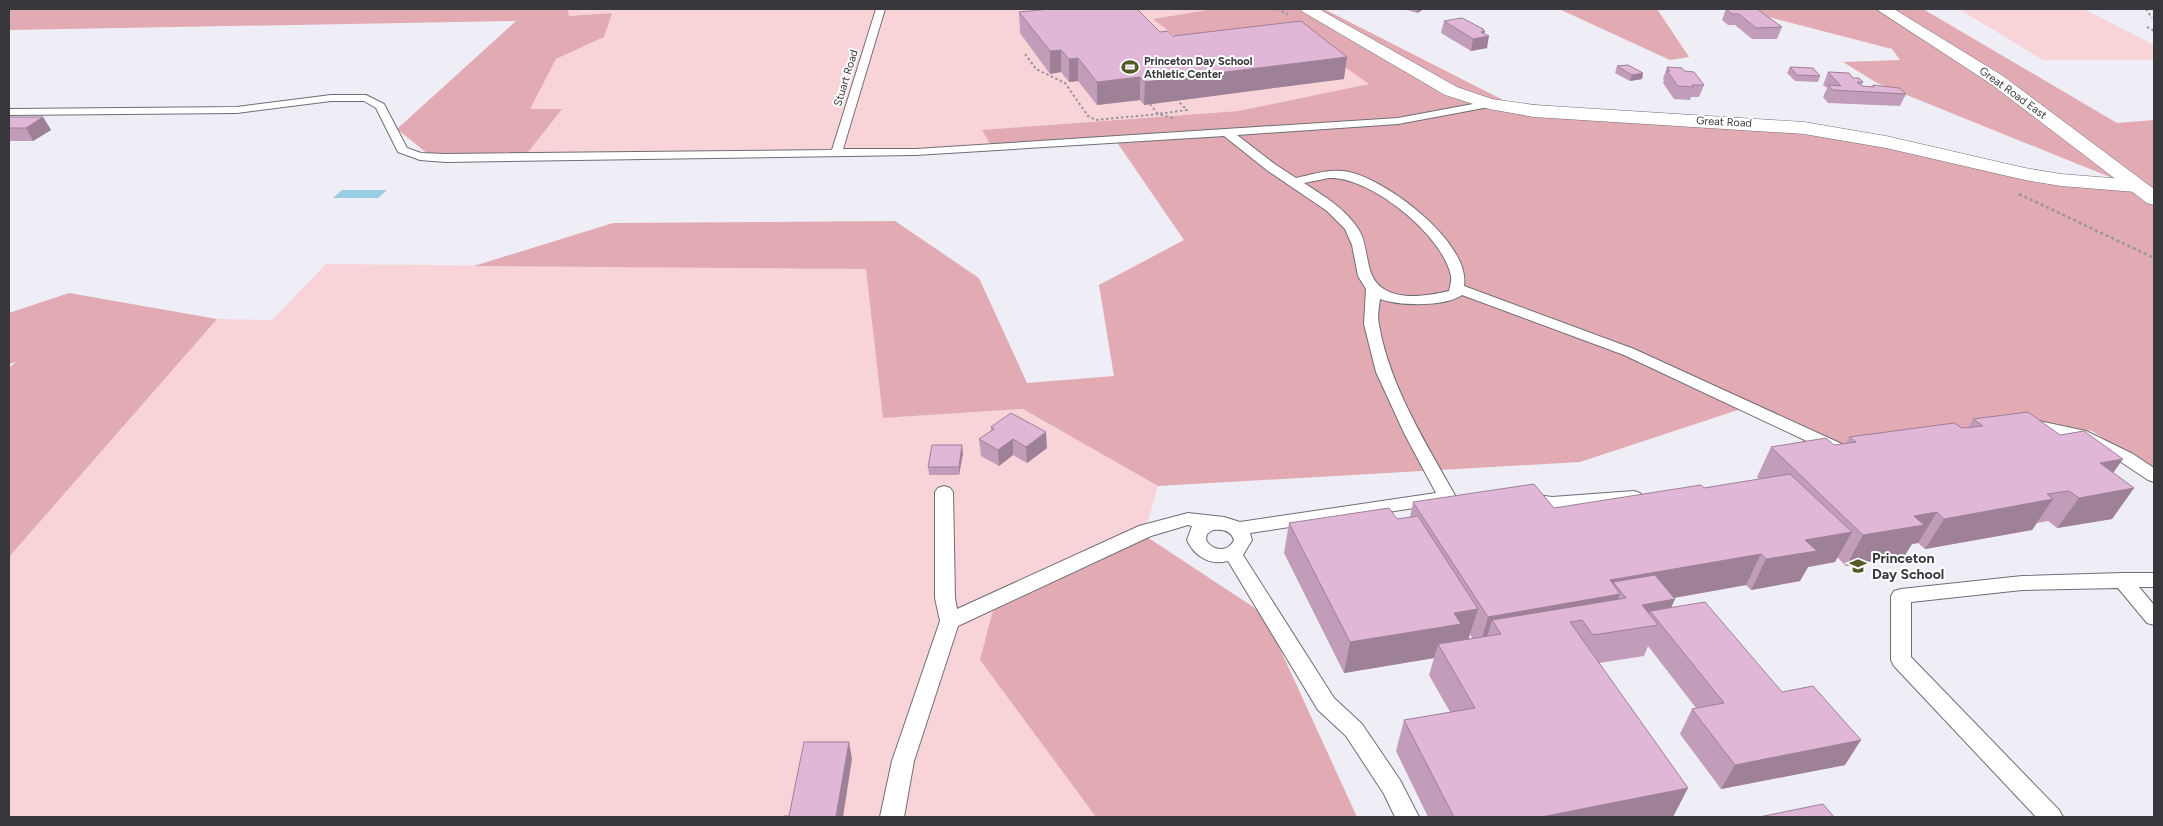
<svg xmlns="http://www.w3.org/2000/svg" width="2163" height="826" font-family="Figtree,sans-serif">
  <style>
    .green { fill: #f8d4d9 }
    .forest { fill: #e2abb3 }
    .water { fill: #98cde6 }
    .lines { fill: none; stroke-linecap: round; stroke-linejoin: round }
    .lane-casing { stroke: #706e75; stroke-width: 2 }
    .street-casing { stroke: #706e75; stroke-width: 1 }
    .secondary-casing { stroke: #706e75; stroke-width: 1 }
    .path-far1 { stroke: #97959b; stroke-width: 2; stroke-dasharray: 2.5 2.5; stroke-linecap: butt }
    .path { stroke: #97959b; stroke-width: 2.5; stroke-dasharray: 3 3; stroke-linecap: butt }
    .lane { fill: #fff; fill-rule: evenodd }
    .street { fill: #fff; fill-rule: evenodd }
    .secondary { fill: #fff; fill-rule: evenodd }
    .wall { fill: #c29dba; fill-rule: evenodd }
    .shaded-wall { fill: #9e8097 }
    .building { fill: #e1b7d8; stroke: #9e8097 }
    .labels { text-anchor: middle; dominant-baseline: central; stroke-width: 4; stroke-linejoin: round; paint-order: stroke }
    .far-poi-label { font-size: 11px; font-weight: bold; fill: #38373b; stroke: #fff; text-anchor: start }
    .far-street-label { font-size: 11px; fill: #38373b; stroke: #fff }
    .poi-label { font-size: 14px; font-weight: bold; fill: #38373b; stroke: #fff; text-anchor: start }
  </style>
  <rect width="100%" height="100%" fill="#efedf5"/>
  <g class="green">
    <path d="M568,9h645l-59,10 152,21 64,44 -132,27 -255,19 10,19 -468,7 36,-47h-32l27,-50 48,-22 7,-24 -42,3z"/>
    <path d="M1959,9h125l70,36v15h-111z"/>
    <path d="M326,264l541,5 16,149 140,-9 135,77 -14,49 -164,125 116,157h-1087v-260l208,-238 55,1z"/>
  </g>
  <g class="forest">
    <path d="M9,9h559l1,7 43,-3 -8,24 -48,22 -26,50h32l-37,47 -97,-2 -31,-25 119,-108 -507,9z"/>
    <path d="M1213,9h111l181,92 358,39 279,50 -265,-107 -34,-21 57,-2 -8,-11 -155,-40h186l194,114 37,-3v352l-62,-41 -59,-7 -199,25 -90,-41 -164,54 -422,24 -135,-77 -140,9 -17,-149 -392,-3 139,-43 282,-2 84,57 48,105 87,-7 -15,-91 85,-45 -70,-102 -121,11 -11,-19 256,-19 131,-27 -63,-44 -113,9 -40,-30z"/>
    <path d="M1559,9h98l32,48 -19,3z"/>
    <path d="M69,293l148,26 -208,238v-189l7,-6 -7,2v-51z"/>
    <path d="M1144,535l120,79 93,203h-261l-116,-157 17,-65z"/>
  </g>
  <path class="water" d="M342,190h45l-9,8h-45z"/>
  <g class="lines">
    <g class="lane-casing">
      <g id="lane">
        <path d="M876,9h9l-42,140h73l482,-31 91,-17 4,1 1,2 -1,2 -4,1 -91,17 -161,11 39,30 20,13c17,-4 35,-10 53,-6 38,8 122,71 115,114l170,63 208,95 2,4 -2,4 -6,1 -6,-1 -206,-97 -162,-60c-17,12 -63,11 -82,4 -1,8 -3,18 -1,26 11,62 47,118 77,172l-3,4 -6,2 -197,30 2,7 -9,15 91,143 28,26 38,56 19,37h-24l-11,-23 -38,-58 -28,-26 -90,-149c-18,5 -34,-5 -41,-21l5,-14 -4,-1 -37,11 -193,90 -44,135 -10,56h-24l12,-56 48,-140 -5,-23v-106l3,-4 6,-2 6,2 3,4 2,106 2,11 182,-83 49,-13 36,4 16,5 196,-29 -32,-60 -28,-61 -12,-48 2,-35 -8,-13 -6,-31 -7,-16 -18,-18 -59,-40 -44,-35 -308,19 -471,7 -25,-2 -22,-8 -22,-44 -12,-7h-33l-94,12 -228,2v-6l228,-2 94,-12h35l18,9 23,44 14,5 24,1 387,-4zM1329,178c41,-2 114,57 122,98 1,5 -1,10 -2,15 -26,6 -69,13 -79,-21 -4,-13 -4,-28 -11,-40 -13,-21 -35,-34 -55,-47zM1213,530c9,-1 18,0 21,10 -6,13 -22,11 -28,0l1,-6z"/>
        <path d="M2030,419l56,12 47,23 21,14v14l-6,-2 -27,-18 -46,-23 -51,-11 -2,-4 2,-4z"/>
        <path d="M1634,491l6,2 3,4 -3,4 -88,8 -29,-5 -3,-4 3,-4 6,-2 23,3z"/>
        <path d="M2122,573h32v14h-15l15,18v20l-7,-2 -29,-35 -96,2 -111,12v55l148,153 4,7h-27l-142,-151 -3,-6v-64l3,-5 7,-2 121,-13z"/>
      </g>
    </g>
    <g class="street-casing">
      <path id="street" d="M1300,9h19l138,78 35,12 42,6 270,17 82,14 139,32 36,6 75,6 7,2 3,4 -3,4 -7,2 -75,-6 -36,-6 -139,-32 -82,-14 -270,-17 -45,-8 -44,-14 -142,-83z"/>
    </g>
    <g class="secondary-casing">
      <path id="secondary" d="M1876,9h18l109,67 151,113v16l-7,-2 -156,-119z"/>
    </g>
    <g class="path-far1">
      <path d="M1277,9l12,6"/>
      <path d="M2146,9l6,9"/>
      <path d="M2147,27l7,4"/>
      <path d="M1025,54l11,15 29,14 23,33 8,4 62,-6 15,4"/>
      <path d="M1150,104l8,10 29,-4 -9,-9"/>
    </g>
    <path class="path" d="M2019,194l135,64"/>
    <use href="#lane" class="lane"/>
    <use href="#street" class="street"/>
    <use href="#secondary" class="secondary"/>
  </g>
  <g class="wall">
    <path d="M1404,9h20l-7,4z"/>
    <path d="M1726,9l56,18 -5,12h-25l-17,-14h-7l-6,-5z"/>
    <path d="M1019,12l141,20 13,4 171,43 -200,26 -4,-5 -43,5 -19,-24 -9,1 -8,-10 -11,2 -30,-41z"/>
    <path d="M1444,21l39,8 4,19 -16,3 -30,-18z"/>
    <path d="M1617,66l26,7 -1,6 -12,2 -15,-8z"/>
    <path d="M1667,67l17,4 20,14 -5,12h-8l-1,3 -16,-1 -11,-16 1,-3 -1,-1z"/>
    <path d="M1790,67l30,9 -2,6 -23,-1 -8,-8z"/>
    <path d="M1828,72l25,6 10,4 -2,4 11,1 1,-2 33,9 -6,12 -72,-3 -5,-6 4,-9 -4,-3z"/>
    <path d="M9,117h34l8,13 -18,11h-24z"/>
    <path d="M1973,419l140,54 21,15 -22,31 -55,9 -9,-7 -11,2 -5,7 -107,19 -7,-6 -6,1 -7,11 -59,11 -9,-9 -2,5 -27,5 -8,14 -49,9 -5,-5 -72,13 1,1 -4,8 174,158 -124,24 -41,-55 12,-25 4,-1 -48,-62 -4,10 -45,7 74,154h-245l-32,-66 8,-31 46,-8 -21,-37 5,-17 -90,15 -60,-120 5,-30 108,-4 13,-2 3,-15 141,6 150,-20 55,-9 -2,-2 14,-30 63,-2 11,-1 4,-7 119,-9zM1470,634l2,4 -3,1z"/>
    <path d="M991,427l56,21 -20,15 -14,-8 -14,11 -18,-10 -2,-17 12,-8z"/>
    <path d="M963,453l-4,22h-30l-1,-8z"/>
  </g>
  <g class="shaded-wall">
    <path d="M1417,9h7l-7,4z"/>
    <path d="M1482,29h1v2h2l-2,6 6,-1 -2,12 -16,3 2,-12z"/>
    <path d="M1061,50v22l-11,2v-23z"/>
    <path d="M1347,57l-3,22 -200,26 1,-23z"/>
    <path d="M1078,58v23l-9,1v-23z"/>
    <path d="M1643,73l-1,6 -12,2 2,-6z"/>
    <path d="M1140,77v23l-43,5v-23z"/>
    <path d="M43,117l8,13 -18,11 -7,-13z"/>
    <path d="M1046,432l1,16 -20,15 -1,-16z"/>
    <path d="M1013,439v16l-14,11 -1,-16z"/>
    <path d="M962,445l1,8 -4,22v-8z"/>
    <path d="M2123,459l-21,30 -2,-26z"/>
    <path d="M2134,488l-22,31 -55,9 22,-30z"/>
    <path d="M2053,499l-21,31 -107,19 19,-30z"/>
    <path d="M1937,512l-19,31 -6,1 -7,11 -59,11 17,-31 51,-19z"/>
    <path d="M1852,532l-17,30 -27,5 -8,14 -49,9 15,-31 39,-19z"/>
    <path d="M1761,554l-15,31 -124,22 4,-9 -13,-16 -6,14 13,-2 -12,31 -26,-5 -81,14 -9,-14 -8,27 -5,1 9,-31 122,-37z"/>
    <path d="M1675,599l-12,27 -13,-15 -7,16 -1,-22z"/>
    <path d="M1478,609l-10,31 -30,4 -4,14 -90,15 6,-31 104,-29z"/>
    <path d="M1861,740l-16,25 -124,24 14,-24z"/>
    <path d="M849,742l3,17 -9,58h-6l-1,-1z"/>
    <path d="M1688,788l-15,29h-132z"/>
  </g>
  <g class="building">
    <path d="M1051,9h86l23,23 8,-1 5,5 128,-15 46,36 -202,25 -5,-5 -43,5 -19,-24 -9,1 -8,-9 -11,1 -31,-39z"/>
    <path d="M1726,9h31l25,18 -26,1 -17,-14h-7z"/>
    <path d="M1462,18l21,11h-1l3,2 -4,1 8,4 -16,3 -29,-18z"/>
    <path d="M1628,65l15,8 -11,2 -15,-9z"/>
    <path d="M1667,67l15,1 2,3 10,1 10,13h-12l2,2 -16,-1 -11,-15h3z"/>
    <path d="M1790,67l23,1 7,8 -23,-1z"/>
    <path d="M1828,72l21,1 4,5h6l4,4h-6l5,4 12,1 -1,-2 26,3 7,6 -73,-4 -5,-5 13,1z"/>
    <path d="M9,117h34l-17,11h-17z"/>
    <path d="M2028,412l32,23 24,-4 39,28 -23,4 34,25 -55,10 -10,-7 -22,3 6,5 -109,20 -7,-7 -23,4 10,9 -61,10 -92,-88 55,-9 8,7 22,-3 -7,-5 105,-14 8,5 21,-2 -10,-7z"/>
    <path d="M1011,413l35,19 -20,15 -13,-8 -15,11 -19,-11 15,-10 -3,-2z"/>
    <path d="M932,445h30l-3,22h-31z"/>
    <path d="M1790,474l62,58 -47,8 12,11 -51,8 -5,-5 -151,26 10,14 -132,23 -75,-115 121,-18 20,24 147,-23 3,3z"/>
    <path d="M1389,508l8,11 21,-3 60,93 -24,4 7,11 -111,18 -61,-119z"/>
    <path d="M1655,575l20,24 -33,6 16,20 -65,10 -11,-15 -12,2 118,166 -147,29h-87l-50,-97 71,-12 -37,-64 63,-10 -9,-14 134,-22 -13,-16z"/>
    <path d="M1705,602l77,90 31,-6 48,54 -126,25 -43,-56 32,-6 -74,-92z"/>
    <path d="M804,742h45l-13,74h6v1h-59l1,-1h5z"/>
    <path d="M1823,804l11,13h-75z"/>
  </g>
  <defs>
    <g id="stadium-bare" transform="scale(1.35)"><path d="M0-5a6.5 5 0 1 0 0 10a6.5 5 0 1 0 0-10ZM-3.5-1.8h7v3.6h-7Z" fill="#565a28" stroke="#fff" stroke-width="2.5" paint-order="stroke"/></g>
    <g id="school-bare" transform="scale(1.35)"><path d="M0-5L7-2L0 1L-7-2ZM-4 1L0 2.5L4 1V4Q0 6-4 4Z" fill="#565a28" stroke="#fff" stroke-width="2.5" paint-order="stroke"/></g>
  </defs>
  <g fill-rule="evenodd">
    <use href="#stadium-bare" x="1130" y="67"/>
    <use href="#school-bare" x="1858" y="566"/>
  </g>
  <g class="labels">
    <g class="far-poi-label">
      <text x="1144" y="61">Princeton Day School<tspan x="1144" dy="13">Athletic Center</tspan></text>
    </g>
    <g class="far-street-label">
      <text transform="translate(846 78) rotate(-73)">Stuart Road</text>
      <text transform="translate(2013 93) rotate(36)">Great Road East</text>
      <text transform="translate(1724 122) rotate(3)">Great Road</text>
    </g>
    <g class="poi-label">
      <text x="1872" y="558">Princeton<tspan x="1872" dy="16">Day School</tspan></text>
    </g>
  </g>
  <rect width="2163" height="826" fill="none" stroke="#38373b" stroke-width="20"/>
</svg>
